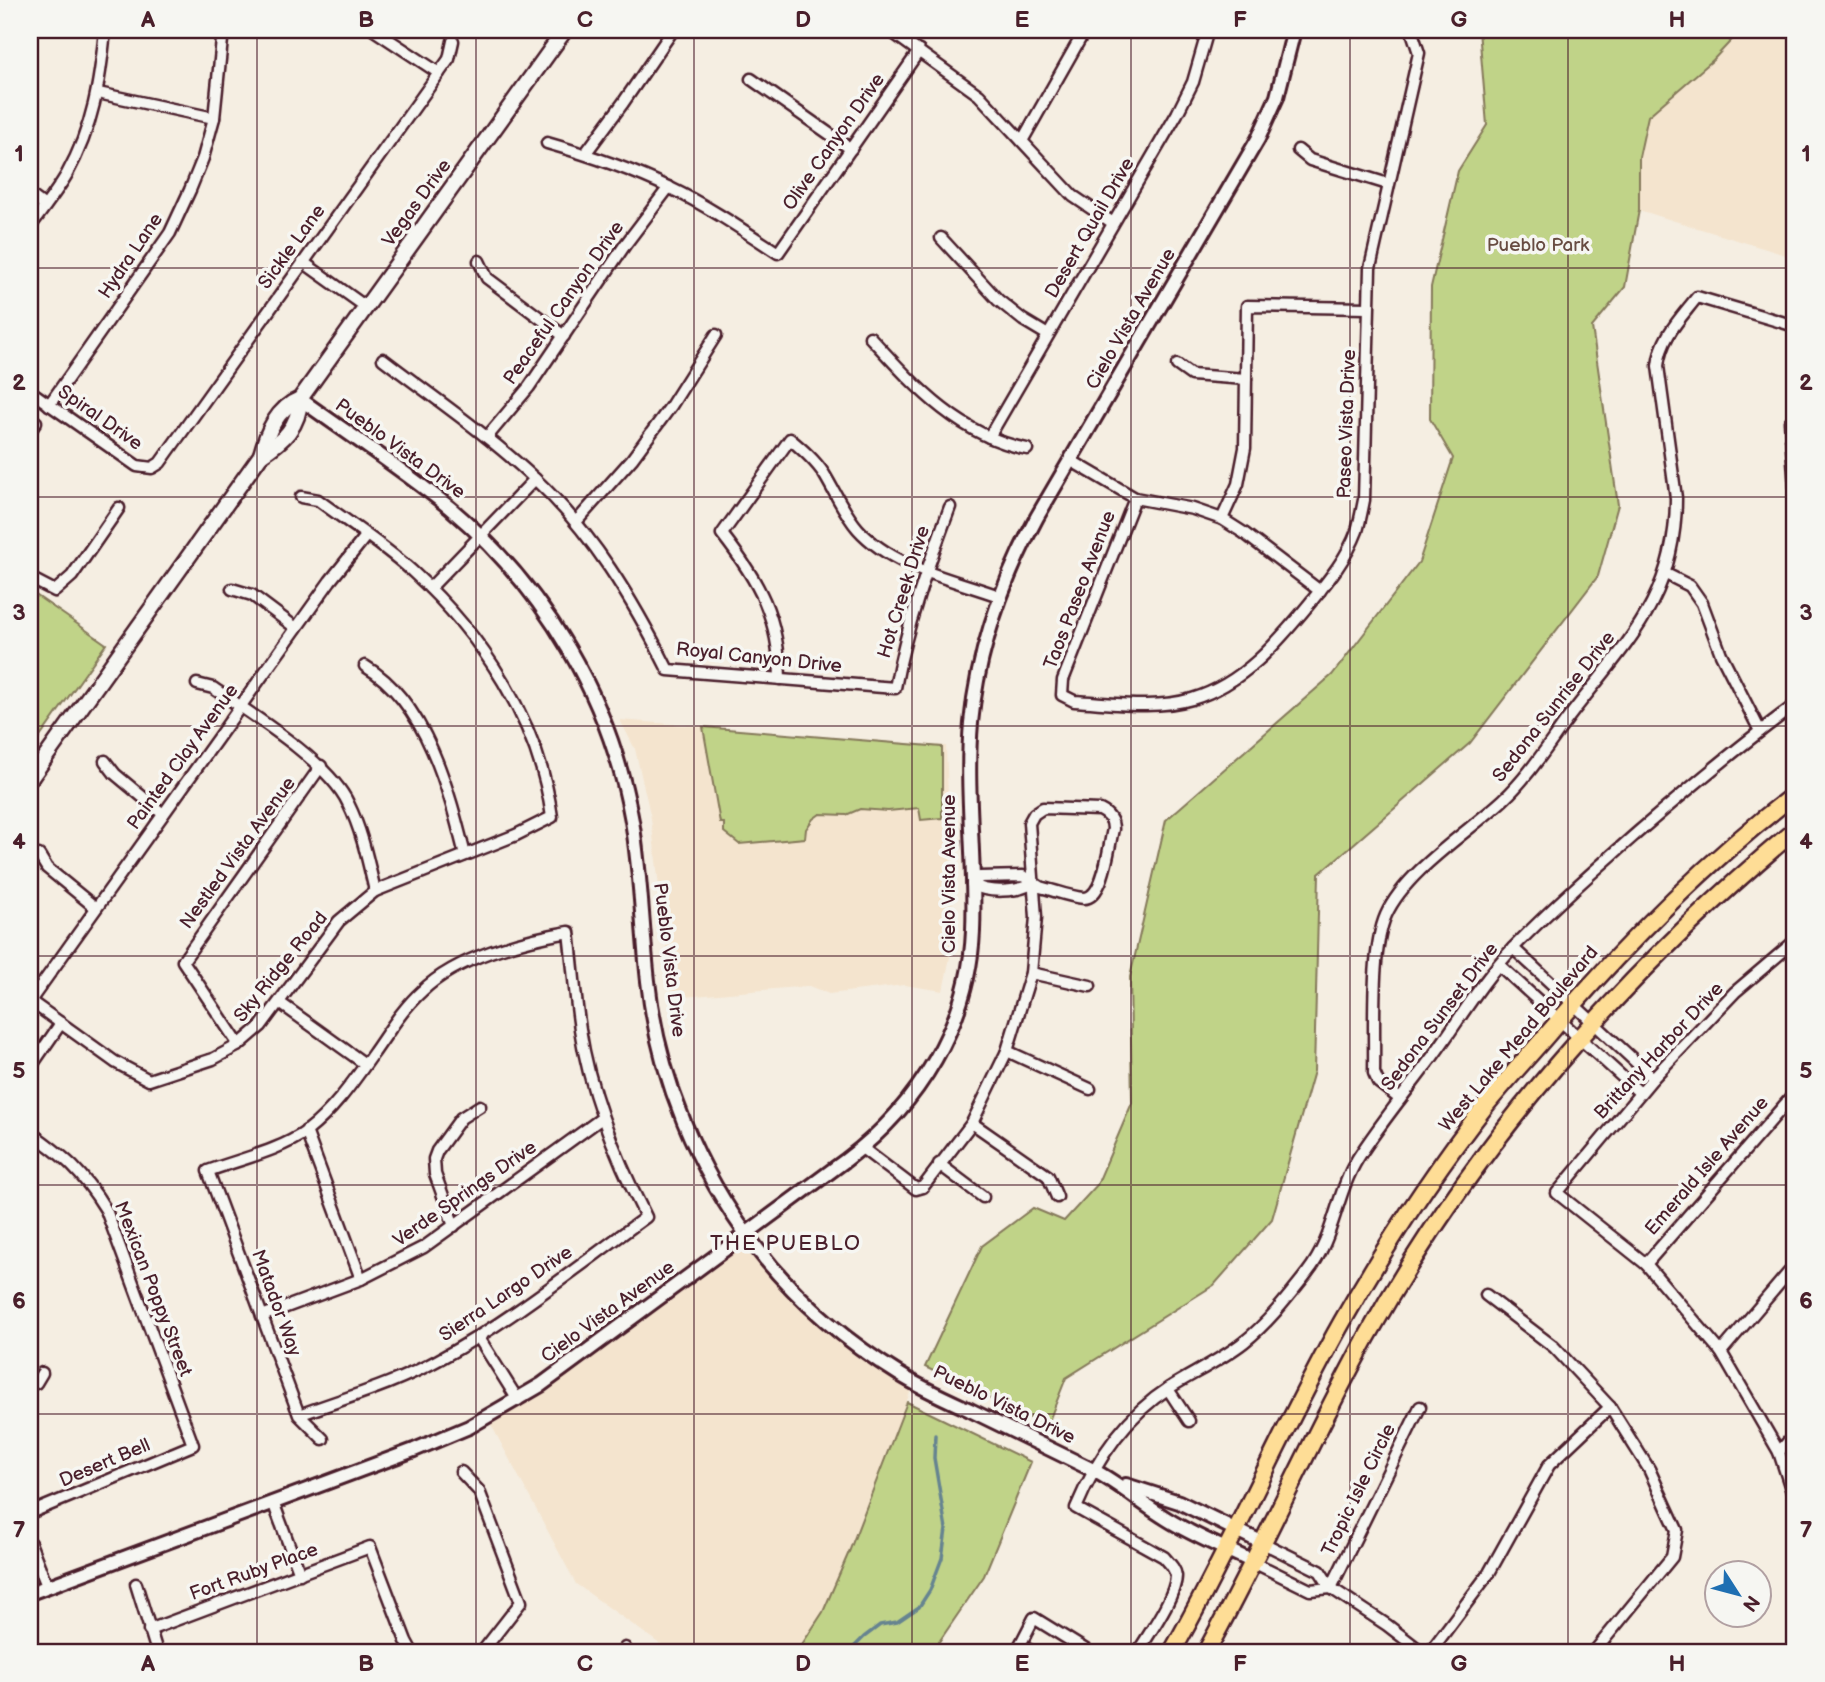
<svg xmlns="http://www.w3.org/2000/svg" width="1825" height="1682" font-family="'Balsamiq Sans',sans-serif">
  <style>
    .built { fill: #f4e4ce }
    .green { fill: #c0d388; stroke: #85795a; stroke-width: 2 }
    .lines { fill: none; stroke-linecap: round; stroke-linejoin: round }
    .stream { stroke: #668490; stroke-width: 3.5 }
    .minor-casing { stroke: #4a1f2b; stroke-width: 15 }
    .tertiary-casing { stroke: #4a1f2b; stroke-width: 18 }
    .secondary-casing { stroke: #4a1f2b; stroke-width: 19 }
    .primary-casing { stroke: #4a1f2b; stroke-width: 21 }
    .minor { stroke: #f6f6f2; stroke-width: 10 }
    .tertiary { stroke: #f6f6f2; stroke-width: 12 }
    .secondary { stroke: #f6f6f2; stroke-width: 14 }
    .primary { stroke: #fedd96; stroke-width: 16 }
    .grid { fill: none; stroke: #4a1f2b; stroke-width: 2; stroke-opacity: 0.55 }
    .labels { text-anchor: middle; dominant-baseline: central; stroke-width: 7; stroke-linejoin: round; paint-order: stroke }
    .street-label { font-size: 19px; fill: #4a1f2b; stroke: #f6f6f2 }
    .park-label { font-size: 19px; fill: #684c42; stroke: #f6f6f2 }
    .neighbourhood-label { font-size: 21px; letter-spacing: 2px; fill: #4a1f2b; stroke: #f6f6f2 }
    .neatline { fill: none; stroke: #4a1f2b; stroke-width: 2.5 }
    .grid-label { font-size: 23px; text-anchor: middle; font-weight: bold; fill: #4a1f2b }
  </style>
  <rect width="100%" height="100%" fill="#f5eee2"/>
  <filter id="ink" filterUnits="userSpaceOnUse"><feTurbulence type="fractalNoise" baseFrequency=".0143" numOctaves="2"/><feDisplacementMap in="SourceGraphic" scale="14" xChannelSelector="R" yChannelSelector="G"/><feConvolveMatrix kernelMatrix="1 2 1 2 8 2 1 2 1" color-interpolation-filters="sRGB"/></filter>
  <g filter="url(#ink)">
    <g class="built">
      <path d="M1741,30h54v228l-156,-48v-53l9,-41 65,-56z"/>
      <path d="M620,720l326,26 7,177 -3,34 -7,34 -39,-6 -75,9 -20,-8 -137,12 -21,-180 -16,-69z"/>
      <path d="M746,1234l42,51 126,97 -65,170 -26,60 -26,40h-126l-95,-68 -89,-167z"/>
    </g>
    <g class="green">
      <path d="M1479,30h262l-28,30 -65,56 -9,41v53l-14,77 -33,40 26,178 -20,71 -128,167 -151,131 -5,197 -42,148 -58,66 -148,93 -19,48 -122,-59 57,-121 51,-38 31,13 33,-36 35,-82 -2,-126 36,-157 166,-145 87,-113 34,-104 -23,-39 1,-132 27,-116 29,-46z"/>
      <path d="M30,591l76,53 -76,107z"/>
      <path d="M703,727l239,20v71l-21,2 -2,-12 -31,3 -28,-2 -14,6 -26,-1 -7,5 -7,10 -1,9 -66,6 -15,-12v-9h-4z"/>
      <path d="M907,1402l124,60 -47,114 -52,76h-135l26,-40 26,-60z"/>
    </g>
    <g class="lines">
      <path class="stream" d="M849,1652l15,-15 16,-12 17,-3 22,-15 11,-17 12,-32 4,-29 -12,-71 1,-23"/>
      <g class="minor-casing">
        <g id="minor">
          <path d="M374,30l65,43"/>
          <path d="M889,30l90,65 94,101 40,27"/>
          <path d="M751,79l100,70"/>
          <path d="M98,93l116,25"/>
          <path d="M1022,141l63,-111"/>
          <path d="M547,143c42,12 84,26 123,45 38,18 73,42 108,65l141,-202"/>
          <path d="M1298,150l12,10 78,24"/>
          <path d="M585,154l38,-51 50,-73"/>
          <path d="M30,195l15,11"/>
          <path d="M30,227c12,-17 26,-34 37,-53 26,-47 33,-92 38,-144"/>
          <path d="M941,238l57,62 25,20 25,15"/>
          <path d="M479,261l8,17 77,58"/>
          <path d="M303,262l63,45"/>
          <path d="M870,337c45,49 89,99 157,112"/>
          <path d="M383,359c51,39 104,75 151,119 58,54 99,122 134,192l227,18c11,-62 33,-122 55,-181"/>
          <path d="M1177,365l14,10 55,4"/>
          <path d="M30,391l107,75 15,2 8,-5 279,-390 10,-14 4,-18"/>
          <path d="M49,405l121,-172 20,-43 13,-32 11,-40 9,-88"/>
          <path d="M1790,422l5,65"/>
          <path d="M30,431l6,-9"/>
          <path d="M487,437l42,-50 96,-142 44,-58"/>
          <path d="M989,437l188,-323 16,-32 15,-52"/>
          <path d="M1070,460l65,38 58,11 29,10 22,14 76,58"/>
          <path d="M1135,498l-72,182 -1,15 12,6c38,2 81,9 118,-2 51,-15 86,-57 118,-96 18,-22 37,-45 47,-72 3,-10 5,-21 7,-31l6,-232 49,-215 -6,-18"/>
          <path d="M1222,519l16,-35 7,-36 2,-142 121,2"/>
          <path d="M576,522l56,-63 39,-53 45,-71"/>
          <path d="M1666,574l24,12 12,17 19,51 39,77"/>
          <path d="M30,578l25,13 17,-15 47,-68"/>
          <path d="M430,588l105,-109"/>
          <path d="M232,589l20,6 44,33"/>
          <path d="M365,666c62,37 84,125 100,189"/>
          <path d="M780,679c-1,-61 -21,-98 -58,-145l68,-95c12,10 25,21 34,35 11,18 20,39 34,55 35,39 94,50 141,67"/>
          <path d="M197,684l16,4c38,26 116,74 135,115 14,28 20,58 27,88"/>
          <path d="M105,761l10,13 48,40"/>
          <path d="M39,855l8,13 49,40"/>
          <path d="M1795,941l-60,51 -82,86 -96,115 89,71 75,88 58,100 16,49"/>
          <path d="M1513,948l140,130"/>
          <path d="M1499,965l141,128"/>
          <path d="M1031,973l59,13"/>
          <path d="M30,1001l85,61 34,18 64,-21 26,-14 22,-19 78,-105 36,-30 141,-56 36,-18c-13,-96 -70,-182 -140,-246 -28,-26 -63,-48 -94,-71l-17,-3"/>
          <path d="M30,1001l300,-420 36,-45"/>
          <path d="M280,1003l85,61"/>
          <path d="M239,1045l-56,-84 138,-195"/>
          <path d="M1007,1051l83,38"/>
          <path d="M30,1068l31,-45"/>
          <path d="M1400,1099l-22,-17 -4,-9c1,-42 -4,-122 12,-158 20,-44 81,-82 117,-115 26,-24 45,-55 66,-83 57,-74 107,-119 107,-219l-18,-132c3,-29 22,-47 39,-69l98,29"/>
          <path d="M972,1123l76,53 9,21"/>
          <path d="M306,1131l55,148"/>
          <path d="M30,1132c36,26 52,39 76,78l87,235 -163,68"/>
          <path d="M862,1148l54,41 7,-2 49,-64 35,-72 24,-78 5,-56 -7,-94 5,-9 9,-6 57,2c8,4 13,9 13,19 -4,16 -9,69 -29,69 -14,-1 -31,-8 -44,-11l-17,-11 -43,1 -8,7c16,10 45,8 62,-1"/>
          <path d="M939,1164l44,33"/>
          <path d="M454,1226l-19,-52 -1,-15 3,-8 24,-33 19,-12"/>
          <path d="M1646,1264l149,-171"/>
          <path d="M1486,1295l68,52 56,60 39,62 28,61 -5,27 -78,95"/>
          <path d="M262,1316l99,-37 63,-32 178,-129"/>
          <path d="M479,1338l39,62"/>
          <path d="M1721,1352l74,-87"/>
          <path d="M30,1385l6,-2 6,-10"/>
          <path d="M1168,1389l21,32"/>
          <path d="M299,1415c46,-17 96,-31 139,-55 74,-40 140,-94 208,-143 -30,-59 -56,-122 -66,-188 -5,-32 -7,-64 -11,-97 -47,8 -112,25 -147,59 -20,18 -34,42 -49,63 -20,28 -39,56 -66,77 -28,20 -67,28 -99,40l91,244 24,24"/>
          <path d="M1779,1452l16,-18"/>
          <path d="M461,1472l18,19 42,111 -39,50"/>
          <path d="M273,1502l27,72"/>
          <path d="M30,1543l17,43"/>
          <path d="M1263,1543l57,28 11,17 56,37 35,27"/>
          <path d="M1253,1562l57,28 21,-2"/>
          <path d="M136,1584l21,68"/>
          <path d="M1331,1588l89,-181"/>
          <path d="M149,1630l221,-83 36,94 6,11"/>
          <path d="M622,1652l3,-4"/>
          <path d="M1033,1652l-13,-7 14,-27 55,34"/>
          <path d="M1138,1652c10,-17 38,-56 38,-76 -1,-8 -7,-13 -12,-19l-88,-49c20,-48 48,-91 93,-120 24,-15 52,-28 75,-46 24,-19 44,-45 63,-69 28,-35 28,-78 51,-115 23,-36 50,-68 75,-102 27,-37 50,-77 82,-110 39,-40 80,-76 122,-113 51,-44 103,-88 158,-128"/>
          <path d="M1430,1652l59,-79 60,-108 61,-58"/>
        </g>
      </g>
      <g class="tertiary-casing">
        <g id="tertiary">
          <path d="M300,399c50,36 102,70 150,109 95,80 160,190 182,313 9,53 10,107 16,160 10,95 49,189 107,265 39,51 89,94 144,128 22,14 47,25 71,36 41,20 82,40 123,60 27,14 49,34 74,49 27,17 58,29 86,43"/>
          <path d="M1126,1485l53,17 84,41"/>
          <path d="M30,1593l384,-143 55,-23 72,-42 305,-225c73,-55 123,-137 127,-229 3,-70 -8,-139 -2,-208 7,-74 31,-141 66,-206l221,-378 19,-42 17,-67"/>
        </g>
      </g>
      <g class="secondary-casing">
        <g id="secondary">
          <path d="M261,455c22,-14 38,-28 39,-56"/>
          <path d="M30,779l231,-324c6,-23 16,-47 39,-56l265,-369"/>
        </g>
      </g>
      <g class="primary-casing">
        <g id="primary">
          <path d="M1172,1652c61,-107 109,-222 170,-330 42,-74 90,-148 143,-216 21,-26 45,-51 67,-77 74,-86 153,-166 243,-235"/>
          <path d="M1206,1652c57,-103 104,-212 161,-315 108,-195 258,-365 428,-507"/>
        </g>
      </g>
      <use href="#minor" class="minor"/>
      <use href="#tertiary" class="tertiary"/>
      <use href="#secondary" class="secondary"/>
      <use href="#primary" class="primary"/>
    </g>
  </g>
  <path class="grid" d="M257,30v1622M476,30v1622M694,30v1622M912,30v1622M1131,30v1622M1350,30v1622M1568,30v1622M30,268h1765M30,497h1765M30,726h1765M30,956h1765M30,1185h1765M30,1414h1765"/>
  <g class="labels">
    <g class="street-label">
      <text transform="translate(834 142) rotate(-55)">Olive Canyon Drive</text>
      <text transform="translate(417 203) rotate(-54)">Vegas Drive</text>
      <text transform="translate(1090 228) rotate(-60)">Desert Quail Drive</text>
      <text transform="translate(292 247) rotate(-54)">Sickle Lane</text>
      <text transform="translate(131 256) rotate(-56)">Hydra Lane</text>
      <text transform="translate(564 303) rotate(-55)">Peaceful Canyon Drive</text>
      <text transform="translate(1131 319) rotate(-60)">Cielo Vista Avenue</text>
      <text transform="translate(100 418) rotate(35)">Spiral Drive</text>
      <text transform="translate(1347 424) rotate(-88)">Paseo Vista Drive</text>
      <text transform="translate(400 449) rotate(36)">Pueblo Vista Drive</text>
      <text transform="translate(1080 590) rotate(-69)">Taos Paseo Avenue</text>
      <text transform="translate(904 592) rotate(-73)">Hot Creek Drive</text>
      <text transform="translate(759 658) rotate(6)">Royal Canyon Drive</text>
      <text transform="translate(1554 707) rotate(-52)">Sedona Sunrise Drive</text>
      <text transform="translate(183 757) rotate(-54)">Painted Clay Avenue</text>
      <text transform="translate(238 853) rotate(-54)">Nestled Vista Avenue</text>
      <text transform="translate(949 874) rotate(-90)">Cielo Vista Avenue</text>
      <text transform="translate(669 960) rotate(83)">Pueblo Vista Drive</text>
      <text transform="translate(281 967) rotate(-51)">Sky Ridge Road</text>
      <text transform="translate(1440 1017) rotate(-53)">Sedona Sunset Drive</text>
      <text transform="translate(1519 1039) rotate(-50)">West Lake Mead Boulevard</text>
      <text transform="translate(1659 1051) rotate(-47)">Brittany Harbor Drive</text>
      <text transform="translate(1707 1166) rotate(-49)">Emerald Isle Avenue</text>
      <text transform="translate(465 1194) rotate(-35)">Verde Springs Drive</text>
      <text transform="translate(153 1289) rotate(69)">Mexican Poppy Street</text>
      <text transform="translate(506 1294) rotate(-34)">Sierra Largo Drive</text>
      <text transform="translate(276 1303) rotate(70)">Matador Way</text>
      <text transform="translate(608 1312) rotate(-36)">Cielo Vista Avenue</text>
      <text transform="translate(1004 1405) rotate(26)">Pueblo Vista Drive</text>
      <text transform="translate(105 1463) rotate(-23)">Desert Bell</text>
      <text transform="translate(1359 1490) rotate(-64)">Tropic Isle Circle</text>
      <text transform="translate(254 1572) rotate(-20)">Fort Ruby Place</text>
    </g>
    <g class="park-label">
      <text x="1538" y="245">Pueblo Park</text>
    </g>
    <g class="neighbourhood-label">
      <text x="786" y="1243">THE PUEBLO</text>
    </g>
  </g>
  <rect width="1825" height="1682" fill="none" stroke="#f6f6f2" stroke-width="77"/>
  <g transform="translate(1738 1594) rotate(126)"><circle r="33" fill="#f6f6f2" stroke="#b1a0a2" stroke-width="2"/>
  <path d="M0-5L12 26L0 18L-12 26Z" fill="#1f6fb2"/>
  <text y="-10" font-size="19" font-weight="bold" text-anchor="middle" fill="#4a1f2b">N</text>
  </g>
  <rect x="38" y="38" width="1748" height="1606" class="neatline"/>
  <g class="grid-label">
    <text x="148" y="27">A</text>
    <text x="366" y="27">B</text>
    <text x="585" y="27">C</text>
    <text x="803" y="27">D</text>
    <text x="1022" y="27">E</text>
    <text x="1240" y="27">F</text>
    <text x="1459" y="27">G</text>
    <text x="1677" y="27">H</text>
    <text x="19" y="161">1</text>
    <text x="1806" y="161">1</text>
    <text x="19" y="390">2</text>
    <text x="1806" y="390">2</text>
    <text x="19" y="620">3</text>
    <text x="1806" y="620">3</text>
    <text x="19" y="849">4</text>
    <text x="1806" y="849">4</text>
    <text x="19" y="1078">5</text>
    <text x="1806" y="1078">5</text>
    <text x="19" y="1308">6</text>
    <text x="1806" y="1308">6</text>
    <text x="19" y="1537">7</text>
    <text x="1806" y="1537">7</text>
    <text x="148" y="1671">A</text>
    <text x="366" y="1671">B</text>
    <text x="585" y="1671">C</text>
    <text x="803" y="1671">D</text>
    <text x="1022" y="1671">E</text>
    <text x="1240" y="1671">F</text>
    <text x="1459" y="1671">G</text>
    <text x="1677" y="1671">H</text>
  </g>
</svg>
